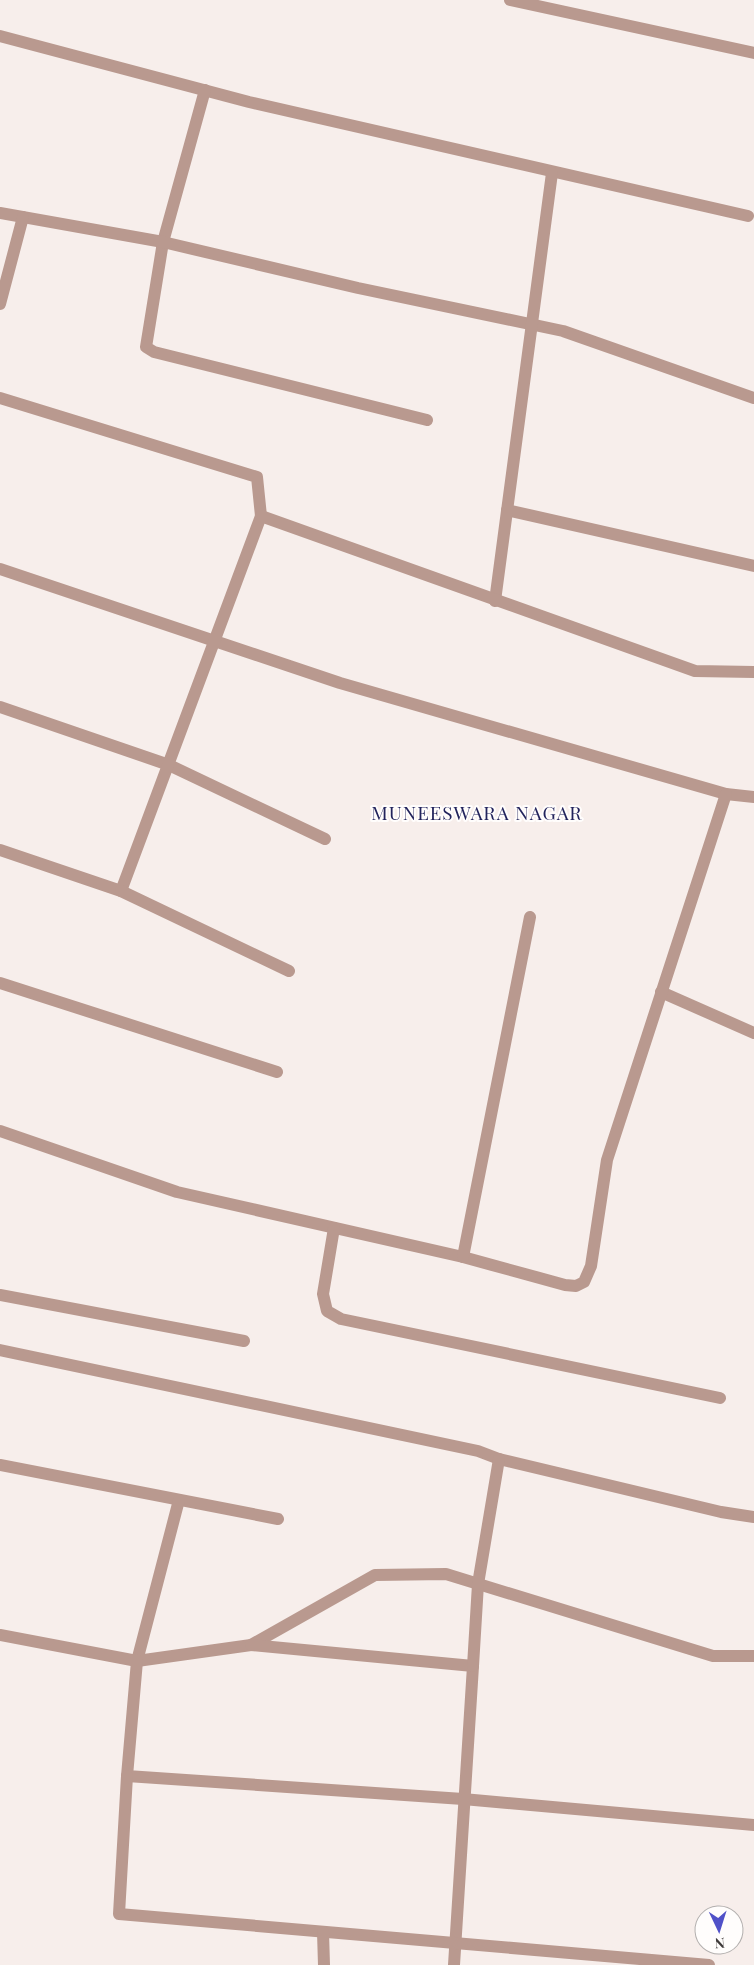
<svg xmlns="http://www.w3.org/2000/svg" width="754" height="1965" font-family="'Playfair Display',serif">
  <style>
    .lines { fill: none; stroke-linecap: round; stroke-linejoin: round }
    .street { stroke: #b9998f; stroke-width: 12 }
    .labels { text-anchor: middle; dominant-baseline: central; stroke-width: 4; stroke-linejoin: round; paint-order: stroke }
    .neighbourhood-label { font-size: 19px; letter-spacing: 1px; fill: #22235c; stroke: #fffdfc }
  </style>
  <rect width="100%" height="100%" fill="#f7eeeb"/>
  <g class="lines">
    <g class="street">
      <path d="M510,0l244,53"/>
      <path d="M0,36l249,66 499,114"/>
      <path d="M205,90l-42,152 -17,105 8,5 273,68"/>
      <path d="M0,213l163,29 195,46 205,43 191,67"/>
      <path d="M0,304l23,-87"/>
      <path d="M0,398l257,79 4,39"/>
      <path d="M507,510l247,56"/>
      <path d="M0,569l340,114 386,111 28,3"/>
      <path d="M495,601l57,-428"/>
      <path d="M0,707l169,58 156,74"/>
      <path d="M0,850l121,41 140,-375 434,155 59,1"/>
      <path d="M121,891l168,80"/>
      <path d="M0,983l277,89"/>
      <path d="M661,992l93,41"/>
      <path d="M0,1131l177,61 286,65 102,28 11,1 8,-4 7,-16 16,-106 119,-366"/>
      <path d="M334,1228l-11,66 4,17 14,8 379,79"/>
      <path d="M463,1257l67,-340"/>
      <path d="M0,1295l244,46"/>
      <path d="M0,1350l478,101 21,8 222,53 33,5"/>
      <path d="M0,1465l278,54"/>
      <path d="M179,1500l-42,161 114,-16 124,-70 71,-1 267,82h41"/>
      <path d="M0,1635l137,26 -10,115 336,23 291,26"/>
      <path d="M251,1645l222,21 -19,299"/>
      <path d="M473,1666l5,-82 21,-125"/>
      <path d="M127,1776l-8,138 590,51"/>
      <path d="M323,1932l1,33"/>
    </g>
  </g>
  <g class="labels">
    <g class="neighbourhood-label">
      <text x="477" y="812">MUNEESWARA NAGAR</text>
    </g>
  </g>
  <g transform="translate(719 1930) rotate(176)"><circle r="24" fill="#fffdfc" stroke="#b2afae"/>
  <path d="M0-4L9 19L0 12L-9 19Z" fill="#5051c8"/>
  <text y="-8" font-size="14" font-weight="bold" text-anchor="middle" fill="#3e3a39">N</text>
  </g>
</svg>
